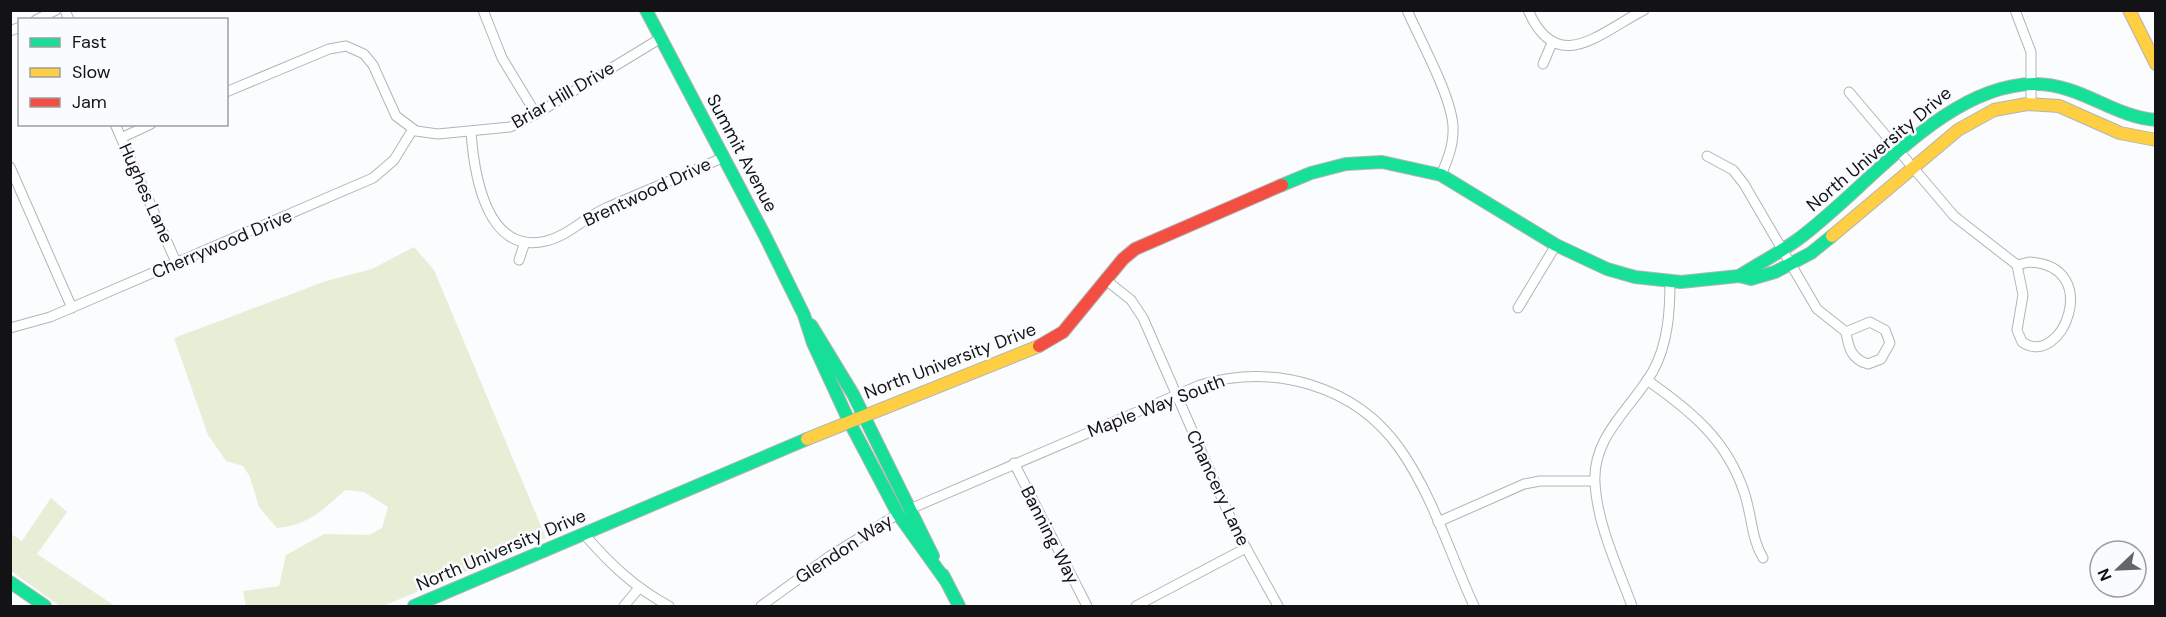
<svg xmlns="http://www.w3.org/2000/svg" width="2166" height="617" font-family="'DM Sans',sans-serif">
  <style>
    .green { fill: #e6eed5 }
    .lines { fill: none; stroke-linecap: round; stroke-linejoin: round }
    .street-casing { stroke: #b4b4b6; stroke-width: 11 }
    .fast-casing { stroke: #b4b4b6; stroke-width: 14 }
    .slow-casing { stroke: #b4b4b6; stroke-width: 14 }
    .jam-casing { stroke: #b4b4b6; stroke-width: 14 }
    .street { stroke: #feffff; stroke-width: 9 }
    .fast { stroke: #16e098; stroke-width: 12 }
    .slow { stroke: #ffcf43; stroke-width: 12 }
    .jam { stroke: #f24e42; stroke-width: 12 }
    .labels { text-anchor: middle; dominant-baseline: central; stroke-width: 5; stroke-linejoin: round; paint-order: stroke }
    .street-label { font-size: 18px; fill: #131315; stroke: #fafbff }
  </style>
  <rect width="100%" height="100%" fill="#fbfcfe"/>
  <g class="green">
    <path d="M414,247l20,23 112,268 -163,68h-137l-3,-15 36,-5 7,-31 38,-21 45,1 13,-7 6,-21 -24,-15 -19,-2c-22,20 -38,36 -68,38l-18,-21 -9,-30 -7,-11 -17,-5 -18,-26 -34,-97 152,-57 46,-12z"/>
    <path d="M51,498l16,14 -30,42 78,52h-55l-49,-35v-37l11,7z"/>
  </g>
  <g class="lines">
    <g class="street-casing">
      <g id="street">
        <path d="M65,10l4,10"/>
        <path d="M483,10l19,48 34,56"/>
        <path d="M1407,10c13,30 44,85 46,116 1,18 -5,33 -12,49"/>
        <path d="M1528,10c29,67 71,23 116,0"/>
        <path d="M2015,10l16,42v52"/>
        <path d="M36,20l20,-10"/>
        <path d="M10,31l10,-4"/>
        <path d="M1543,64l9,-21"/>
        <path d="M226,92l103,-43 17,-3 18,8 9,11 23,51 20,15 22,3 72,-7 26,-13 125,-76"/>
        <path d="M1849,92l105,124 63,49"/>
        <path d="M115,124l61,138"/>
        <path d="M471,132c3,41 15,124 75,109 22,-5 39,-24 60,-33 39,-17 79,-33 118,-51"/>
        <path d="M121,138l30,-14"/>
        <path d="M1707,156l26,14 11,14 73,125 29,23"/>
        <path d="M10,167l62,141"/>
        <path d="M519,260l6,-18"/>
        <path d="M2029,262c75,3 33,108 -7,80l-5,-12 6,-35 -6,-30z"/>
        <path d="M1106,280l25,20 12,18 91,208 44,80"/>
        <path d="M1518,308l38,-63"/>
        <path d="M1870,322l15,8 5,13 -9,16 -13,5c-16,-4 -20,-17 -22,-32z"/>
        <path d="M10,328l40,-11 323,-139 21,-18 19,-31"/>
        <path d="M1647,380c44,31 80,60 97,112 8,23 7,46 19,66"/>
        <path d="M1014,463l73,143"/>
        <path d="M910,509l290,-124c73,-22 155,0 200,64 33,47 50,105 74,157"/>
        <path d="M1438,522l86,-38 16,-3h54"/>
        <path d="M584,534c25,29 51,54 85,72"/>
        <path d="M624,606l15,-18"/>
        <path d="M761,606l69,-50 68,-42"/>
        <path d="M1136,606l110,-58"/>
        <path d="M1632,606c-14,-38 -35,-82 -37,-123 -3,-47 37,-75 58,-112 15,-27 17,-60 17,-90"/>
      </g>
    </g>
    <g class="fast-casing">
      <g id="fast">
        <path d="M646,10l118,224 40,81 9,28 36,78 49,93 48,67"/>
        <path d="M1282,185l29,-12 35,-9 36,-2 59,13 115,70 51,24 28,8 46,5 58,-6 12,3 24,-7 36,-19 21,-17"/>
        <path d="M1739,276c19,-12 40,-23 58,-36 69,-50 147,-156 238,-156 46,0 78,33 121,36"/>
        <path d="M811,325l42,69 80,162"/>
        <path d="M943,575l16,31"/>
        <path d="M10,582l35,24"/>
        <path d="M414,606l393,-167"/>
      </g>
    </g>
    <g class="slow-casing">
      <g id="slow">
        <path d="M2129,10l27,54"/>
        <path d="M1832,236l126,-106 36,-20 33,-6 32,2 61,27 36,7"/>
        <path d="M807,439l232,-93"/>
      </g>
    </g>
    <g class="jam-casing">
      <path id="jam" d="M1039,346l24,-14 60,-73 12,-10 147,-64"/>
    </g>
    <use href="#street" class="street"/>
    <use href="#fast" class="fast"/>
    <use href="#slow" class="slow"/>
    <use href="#jam" class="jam"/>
  </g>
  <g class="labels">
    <g class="street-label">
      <text transform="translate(563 95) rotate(-30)">Briar Hill Drive</text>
      <text transform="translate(1879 149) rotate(-40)">North University Drive</text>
      <text transform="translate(742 153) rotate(62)">Summit Avenue</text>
      <text transform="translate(647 192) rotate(-25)">Brentwood Drive</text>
      <text transform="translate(146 193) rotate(66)">Hughes Lane</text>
      <text transform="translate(222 244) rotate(-23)">Cherrywood Drive</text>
      <text transform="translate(950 361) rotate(-21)">North University Drive</text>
      <text transform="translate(1156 406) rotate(-21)">Maple Way South</text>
      <text transform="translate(1218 488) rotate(65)">Chancery Lane</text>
      <text transform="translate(1050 535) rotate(63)">Banning Way</text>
      <text transform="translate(844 549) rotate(-33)">Glendon Way</text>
      <text transform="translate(501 550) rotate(-23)">North University Drive</text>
    </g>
  </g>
  <rect width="2166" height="617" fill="none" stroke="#131315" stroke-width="24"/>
  <rect x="18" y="18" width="210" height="108" fill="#fafbff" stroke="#9e9ea1" stroke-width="1.5"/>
  <rect x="30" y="38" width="30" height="9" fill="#16e098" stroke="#9e9ea1" stroke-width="1.5"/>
  <text x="72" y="48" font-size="18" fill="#131315">Fast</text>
  <rect x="30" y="68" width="30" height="9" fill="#ffcf43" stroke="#9e9ea1" stroke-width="1.5"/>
  <text x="72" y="78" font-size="18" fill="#131315">Slow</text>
  <rect x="30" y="98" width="30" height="9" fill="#f24e42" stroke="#9e9ea1" stroke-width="1.5"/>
  <text x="72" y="108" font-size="18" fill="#131315">Jam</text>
  <g transform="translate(2118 569) rotate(247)"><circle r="28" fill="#fafbff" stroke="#9e9ea1" stroke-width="1.5"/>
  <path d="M0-4.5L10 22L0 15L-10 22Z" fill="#646567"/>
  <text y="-9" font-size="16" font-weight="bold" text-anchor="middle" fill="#131315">N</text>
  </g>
</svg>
